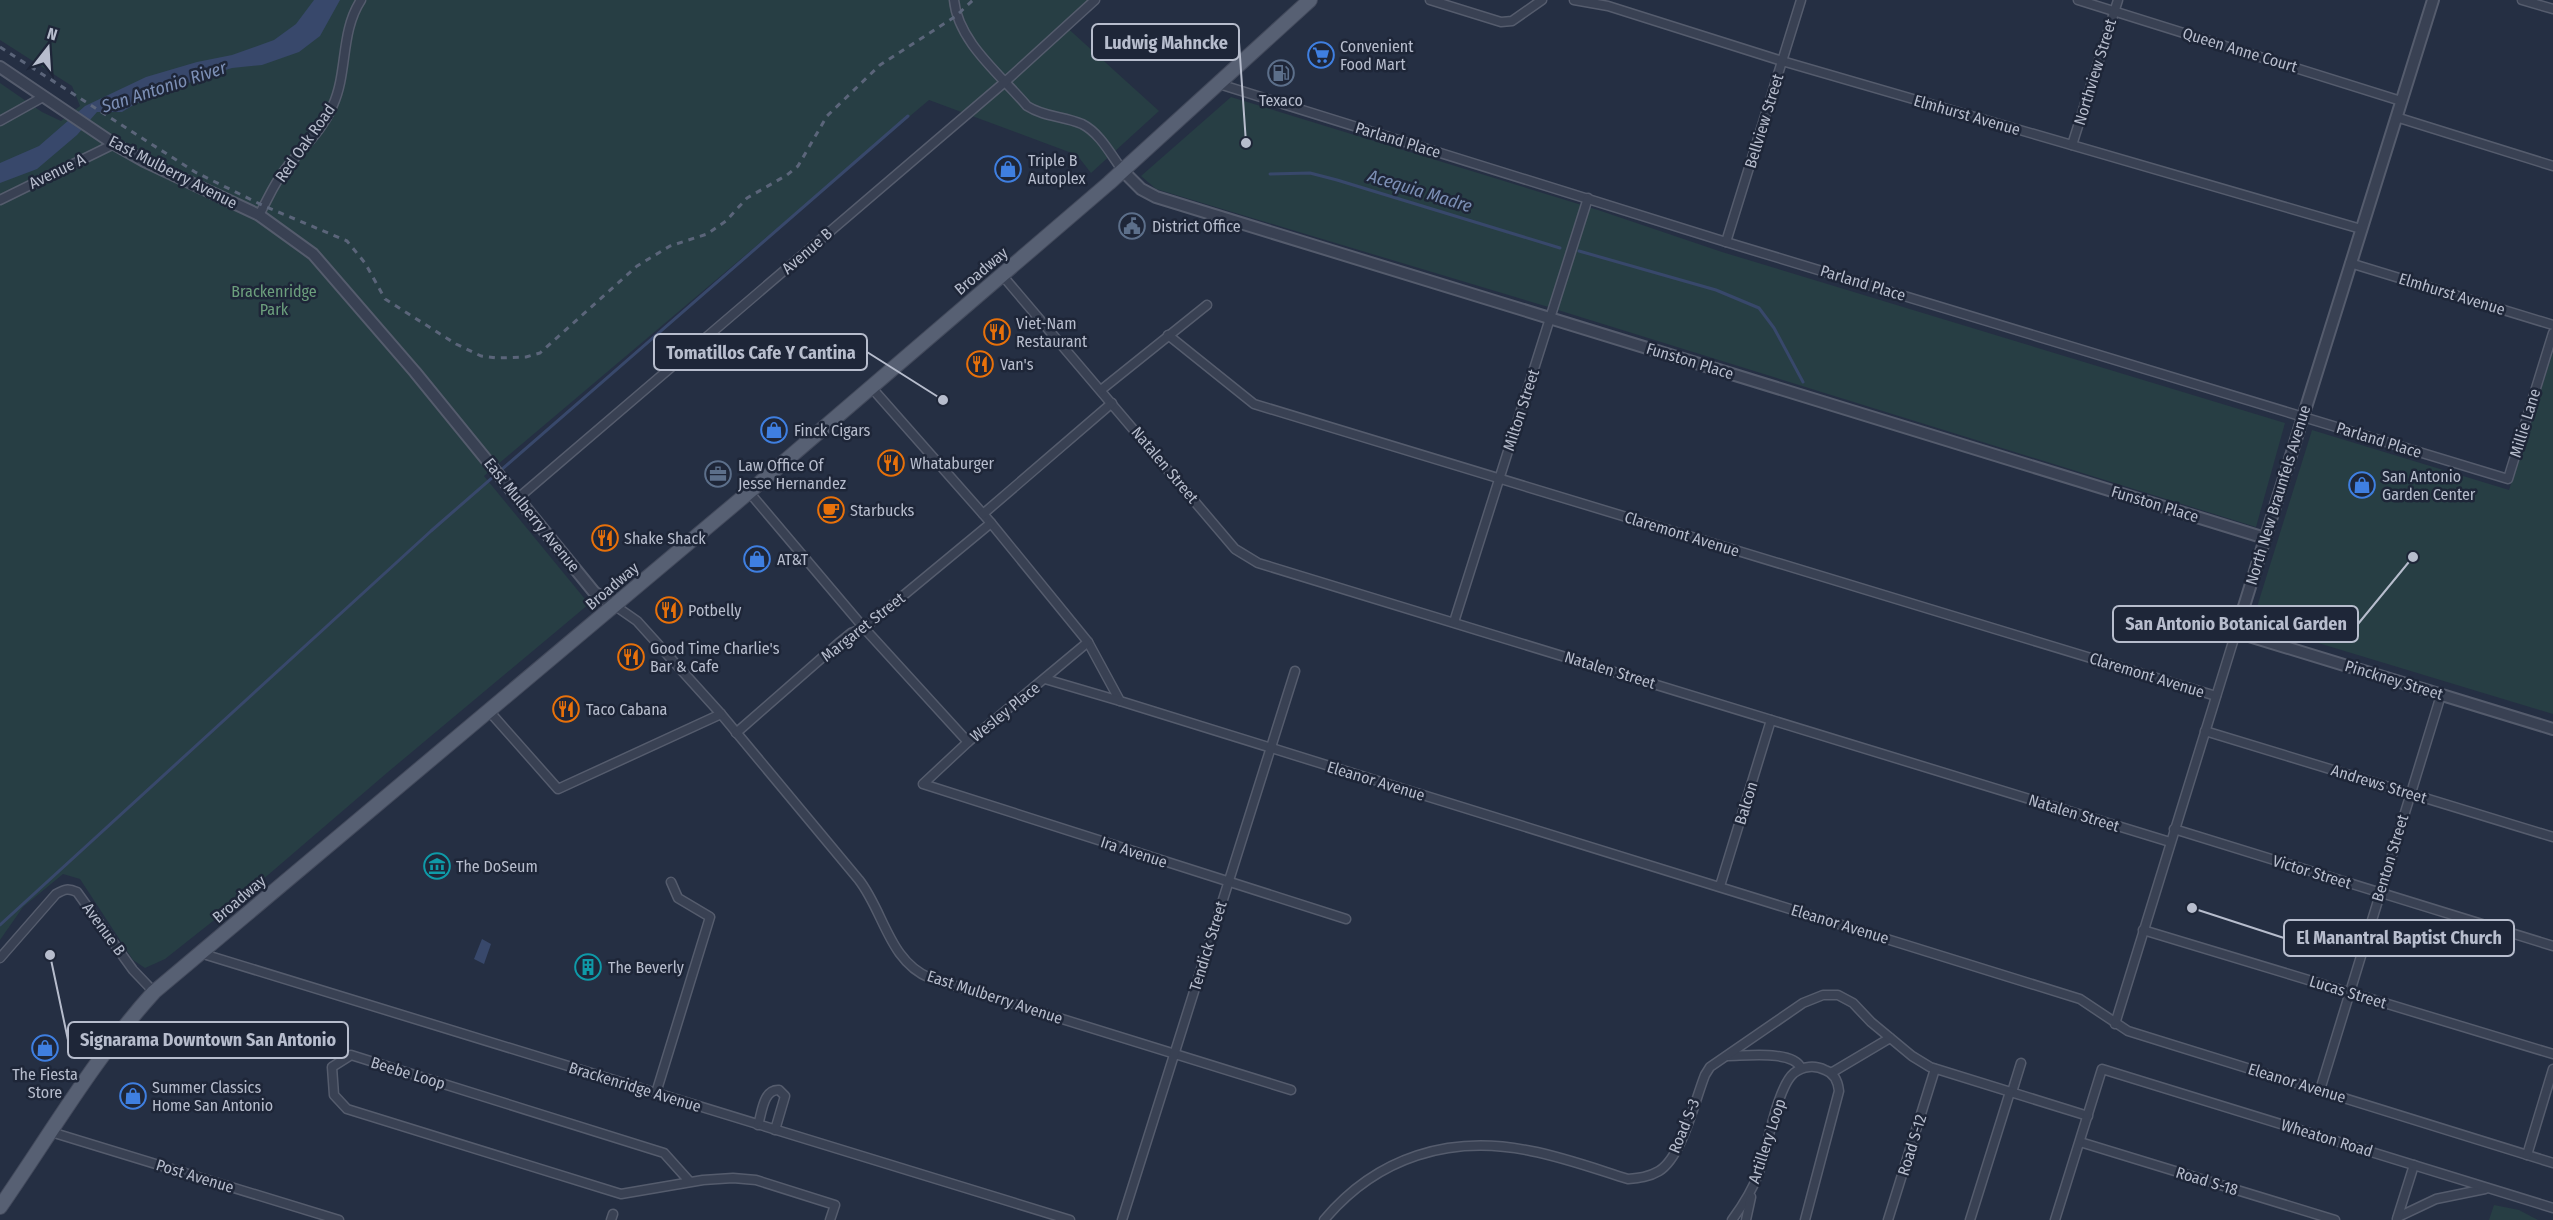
<svg xmlns="http://www.w3.org/2000/svg" width="2553" height="1220" font-family="'Fira Sans Condensed',sans-serif">
  <style>
    .green { fill: #273e44 }
    .water { fill: #38486b }
    .lines { fill: none; stroke-linecap: round; stroke-linejoin: round }
    .stream { stroke: #38486b; stroke-width: 3 }
    .minor-casing { stroke: #555c6d; stroke-width: 11 }
    .tertiary-casing { stroke: #555c6d; stroke-width: 14 }
    .primary-casing { stroke: #434a5c; stroke-width: 16 }
    .minor { stroke: #394153; stroke-width: 8 }
    .tertiary { stroke: #394153; stroke-width: 10 }
    .primary { stroke: #576073; stroke-width: 14 }
    .rail { stroke: #5b657a; stroke-width: 3; stroke-dasharray: 6 6; stroke-linecap: butt }
    .labels { text-anchor: middle; dominant-baseline: central; stroke-width: 5; stroke-linejoin: round; paint-order: stroke }
    .poi-label { font-size: 16px; fill: #b7bdcd; stroke: #1e2638; text-anchor: start }
    .street-label { font-size: 16px; fill: #b7bdcd; stroke: #1e2638 }
    .park-label { font-size: 16px; fill: #6c9f7d; stroke: #1e2638 }
    .water-label { font-size: 18px; font-style: italic; fill: #7c8fb5; stroke: #1e2638 }
    .leader { fill: none; stroke: #b7bdcd; stroke-width: 2 }
    .callout-dot { fill: #b7bdcd; stroke: #1e2638; stroke-width: 2 }
    .callout { fill: #1e2638; stroke: #b7bdcd; stroke-width: 2 }
    .callout-label { font-size: 18px; text-anchor: middle; font-weight: bold; fill: #b7bdcd }
  </style>
  <rect width="100%" height="100%" fill="#252f43"/>
  <g class="green">
    <path d="M0,0h1088l-25,24 96,87 -68,62 -14,-18 -148,-55 -445,376 105,128 -201,168 -156,134 -67,53 -20,9 -12,-8 -53,-81 -17,-5 -40,33 -23,33v-857l42,29 19,9 19,-15 -8,-20 -72,-46z"/>
    <path d="M1231,97l367,113 124,42 563,171 -29,104 -711,-221 -389,-117 -15,-13z"/>
    <path d="M2553,352v362l-301,-91 60,-193 197,60z"/>
    <path d="M2494,1205l25,5 19,10h-49z"/>
  </g>
  <g class="water">
    <path d="M314,0h26l-20,36 -21,16 -37,13 -30,3 -23,7 -74,29 -13,8h-25l-20,23 -40,34 -37,14v-20l39,-17 46,-40 61,-29 51,-15 35,-7 42,-15 22,-16z"/>
    <path d="M482,939l9,5 -7,20 -10,-5z"/>
  </g>
  <g class="lines">
    <g class="stream">
      <path d="M1270,174l40,-1 27,7 223,68"/>
      <path d="M1579,251l137,39 43,18 15,20 29,54"/>
      <path d="M0,925l431,-394 477,-415"/>
    </g>
    <g class="minor-casing">
      <g id="minor">
        <path d="M954,0c4,42 47,75 73,106 17,11 37,10 55,18 18,9 29,31 41,47"/>
        <path d="M1430,0l71,22 11,-1 30,-21"/>
        <path d="M1574,0l34,6 174,55 579,168"/>
        <path d="M2078,0l323,101"/>
        <path d="M2522,0l31,9"/>
        <path d="M1219,84l507,158 782,237 45,-146"/>
        <path d="M2396,117l157,49"/>
        <path d="M0,121l43,-24"/>
        <path d="M2072,145l46,-145"/>
        <path d="M0,200l114,-56"/>
        <path d="M259,215c9,-16 16,-34 28,-48 16,-20 36,-37 46,-62 15,-33 7,-73 28,-105"/>
        <path d="M1726,242l75,-242"/>
        <path d="M2350,263l203,62"/>
        <path d="M1002,275l233,274 23,14 912,279"/>
        <path d="M1168,335l86,69 962,292"/>
        <path d="M871,387l120,136 97,119 32,59 960,298 48,32 425,132"/>
        <path d="M1101,390l106,-85"/>
        <path d="M749,492l115,136 104,114"/>
        <path d="M517,499l489,-418 89,-81"/>
        <path d="M983,514l129,-111"/>
        <path d="M614,605l23,16 84,93 138,166c25,32 30,81 71,98l361,112"/>
        <path d="M1454,622l134,-424"/>
        <path d="M1088,642l-120,100 -45,42 423,135"/>
        <path d="M1045,679l75,22"/>
        <path d="M489,711l69,78 163,-75"/>
        <path d="M2205,731l348,106"/>
        <path d="M736,733l104,-91 11,-9 13,-5 127,-105"/>
        <path d="M2174,829l379,117"/>
        <path d="M1720,886l51,-166"/>
        <path d="M2143,930l410,124"/>
        <path d="M200,953l870,267"/>
        <path d="M0,958l56,-64c9,-5 12,-6 21,-2l56,78 21,22"/>
        <path d="M2115,1024l121,-392"/>
        <path d="M1728,1056c18,0 65,-6 73,12"/>
        <path d="M1831,1073l59,-35"/>
        <path d="M2320,1090l121,-395"/>
        <path d="M2012,1092l9,-29"/>
        <path d="M656,1093l54,-176 -32,-19 -7,-16"/>
        <path d="M758,1125c4,-12 5,-36 21,-35l6,6 -10,34"/>
        <path d="M51,1132l288,88"/>
        <path d="M2080,1142l255,78"/>
        <path d="M2527,1155l26,-86"/>
        <path d="M690,1182l-26,-29 -313,-98 -19,12 2,28 13,14 274,85 82,-14 30,-2 23,2 79,25 -5,15"/>
        <path d="M2398,1217l38,-18 49,-10"/>
        <path d="M2397,1219l17,-54"/>
        <path d="M611,1220l2,-6"/>
        <path d="M1122,1220l173,-549"/>
        <path d="M1324,1220c53,-63 126,-86 207,-69 32,6 65,18 97,28 11,-1 21,-2 31,-8 23,-14 36,-71 46,-96l5,-8 93,-64 20,-8h15l15,8 18,19 41,34 18,11 158,49"/>
        <path d="M1732,1220c11,-15 21,-31 27,-48 8,-23 18,-85 35,-99 9,-7 21,-8 31,-3 9,3 13,12 14,21l-34,129"/>
        <path d="M1746,1220l5,-23"/>
        <path d="M1888,1220l47,-151"/>
        <path d="M1970,1220l40,-128"/>
        <path d="M2055,1220l47,-151 451,139"/>
      </g>
    </g>
    <g class="tertiary-casing">
      <g id="tertiary">
        <path d="M2433,0l-197,632 317,97"/>
        <path d="M0,67l114,77 30,17 115,54 54,39 102,118 179,220 20,13"/>
        <path d="M1123,171l18,18 15,8 1109,341"/>
      </g>
    </g>
    <g class="primary-casing">
      <path id="primary" d="M0,1207c50,-72 95,-150 154,-215l595,-500 360,-309 201,-183"/>
    </g>
    <use href="#minor" class="minor"/>
    <use href="#tertiary" class="tertiary"/>
    <use href="#primary" class="primary"/>
    <path class="rail" d="M0,47l195,125 69,34 83,35 18,22 20,36 71,45 25,12 16,2 29,-1 14,-4 97,-87 33,-20 37,-12 19,-13 21,-23 40,-23 11,-9 29,-50 53,-51 76,-49 17,-16"/>
  </g>
  <defs>
    <g id="supermarket-ring" transform="scale(1.35)"><circle r="9.5" fill="#1e2638" stroke="#3f7fe0" stroke-width="1.5"/><path d="M-6-5.5h2.5l.6 2H6L4.5 2H-2.5L-4.4-4H-6ZM-1.5 3.2a1.3 1.3 0 1 0 .1 0ZM3 3.2a1.3 1.3 0 1 0 .1 0Z" fill="#3f7fe0"/></g>
    <g id="fuel-ring" transform="scale(1.35)"><circle r="9.5" fill="#1e2638" stroke="#5c6f8a" stroke-width="1.5"/><path d="M-5.5-6h7V0h2V4h1.3V-2.5L3-4.5l.8-.8L6-3V5H2.5V1h-1V6h-7ZM-4.2-4.7v3.2H.2V-4.7Z" fill="#5c6f8a"/></g>
    <g id="shop-ring" transform="scale(1.35)"><circle r="9.5" fill="#1e2638" stroke="#3f7fe0" stroke-width="1.5"/><path d="M-5-2.5h2.3a2.7 3.5 0 0 1 5.4 0H5L5.5 6h-11ZM-1.5-2.5h3a1.5 2.3 0 0 0-3 0Z" fill="#3f7fe0"/></g>
    <g id="civic-ring" transform="scale(1.35)"><circle r="9.5" fill="#1e2638" stroke="#5c6f8a" stroke-width="1.5"/><path d="M-.6-6.5H3V-4.5H.6V-3L4-1V1h2V6H-6V1h2V-1L-.6-3ZM-1.2 2.5V6h2.4V2.5Z" fill="#5c6f8a"/></g>
    <g id="restaurant-ring" transform="scale(1.35)"><circle r="9.5" fill="#1e2638" stroke="#e8710a" stroke-width="1.5"/><path d="M-5-6h1v4h1v-4h1v4h1v-4h1v5L-1.5 .5V6h-2V.5L-5-1ZM5-6V6H3V1.5H1.5Q1.5-4 5-6Z" fill="#e8710a"/></g>
    <g id="office-ring" transform="scale(1.35)"><circle r="9.5" fill="#1e2638" stroke="#5c6f8a" stroke-width="1.5"/><path d="M-6-3h4V-5.5h4V-3h4V5H-6ZM-1-4.5V-3h2v-1.5ZM-6 0V1H6V0Z" fill="#5c6f8a"/></g>
    <g id="cafe-ring" transform="scale(1.35)"><circle r="9.5" fill="#1e2638" stroke="#e8710a" stroke-width="1.5"/><path d="M-5.5-4.5H6V0H3Q3 3.5 0 3.5H-2.5Q-5.5 3.5-5.5 0ZM3-3.2v2h1.7v-2ZM-6 4.5H4V6H-6Z" fill="#e8710a"/></g>
    <g id="museum-ring" transform="scale(1.35)"><circle r="9.5" fill="#1e2638" stroke="#0f9aa8" stroke-width="1.5"/><path d="M0-6L6-3V-2H-6V-3ZM-5-1h2V3h-2ZM-1-1h2V3h-2ZM3-1h2V3H3ZM-6 4H6V6H-6Z" fill="#0f9aa8"/></g>
    <g id="building-ring" transform="scale(1.35)"><circle r="9.5" fill="#1e2638" stroke="#0f9aa8" stroke-width="1.5"/><path d="M-4-6H4V6H1V3H-1V6H-4ZM-2.5-4.3h1.7v1.8h-1.7ZM.8-4.3h1.7v1.8H.8ZM-2.5-1h1.7V.8h-1.7ZM.8-1h1.7V.8H.8Z" fill="#0f9aa8"/></g>
  </defs>
  <g fill-rule="evenodd">
    <use href="#supermarket-ring" x="1321" y="55"/>
    <use href="#fuel-ring" x="1281" y="73"/>
    <use href="#shop-ring" x="1008" y="169"/>
    <use href="#civic-ring" x="1132" y="226"/>
    <use href="#restaurant-ring" x="997" y="332"/>
    <use href="#restaurant-ring" x="980" y="364"/>
    <use href="#shop-ring" x="774" y="430"/>
    <use href="#restaurant-ring" x="891" y="463"/>
    <use href="#office-ring" x="718" y="474"/>
    <use href="#shop-ring" x="2362" y="485"/>
    <use href="#cafe-ring" x="831" y="510"/>
    <use href="#restaurant-ring" x="605" y="538"/>
    <use href="#shop-ring" x="757" y="559"/>
    <use href="#restaurant-ring" x="669" y="610"/>
    <use href="#restaurant-ring" x="631" y="657"/>
    <use href="#restaurant-ring" x="566" y="709"/>
    <use href="#museum-ring" x="437" y="866"/>
    <use href="#building-ring" x="588" y="967"/>
    <use href="#shop-ring" x="45" y="1048"/>
    <use href="#shop-ring" x="133" y="1096"/>
  </g>
  <g class="labels">
    <g class="poi-label">
      <text x="1340" y="46">Convenient<tspan x="1340" dy="18">Food Mart</tspan></text>
      <text x="1281" y="100" text-anchor="middle">Texaco</text>
      <text x="1028" y="160">Triple B<tspan x="1028" dy="18">Autoplex</tspan></text>
      <text x="1152" y="226">District Office</text>
      <text x="1016" y="323">Viet-Nam<tspan x="1016" dy="18">Restaurant</tspan></text>
      <text x="1000" y="364">Van's</text>
      <text x="794" y="430">Finck Cigars</text>
      <text x="910" y="463">Whataburger</text>
      <text x="738" y="465">Law Office Of<tspan x="738" dy="18">Jesse Hernandez</tspan></text>
      <text x="2382" y="476">San Antonio<tspan x="2382" dy="18">Garden Center</tspan></text>
      <text x="850" y="510">Starbucks</text>
      <text x="624" y="538">Shake Shack</text>
      <text x="777" y="559">AT&amp;T</text>
      <text x="688" y="610">Potbelly</text>
      <text x="650" y="648">Good Time Charlie's<tspan x="650" dy="18">Bar &amp; Cafe</tspan></text>
      <text x="586" y="709">Taco Cabana</text>
      <text x="456" y="866">The DoSeum</text>
      <text x="608" y="967">The Beverly</text>
      <text x="45" y="1074" text-anchor="middle">The Fiesta<tspan x="45" dy="18">Store</tspan></text>
      <text x="152" y="1087">Summer Classics<tspan x="152" dy="18">Home San Antonio</tspan></text>
    </g>
    <g class="street-label">
      <text transform="translate(2240 50) rotate(17)">Queen Anne Court</text>
      <text transform="translate(2095 72) rotate(-73)">Northview Street</text>
      <text transform="translate(1967 115) rotate(16)">Elmhurst Avenue</text>
      <text transform="translate(1764 121) rotate(-73)">Bellview Street</text>
      <text transform="translate(1398 140) rotate(17)">Parland Place</text>
      <text transform="translate(305 143) rotate(-55)">Red Oak Road</text>
      <text transform="translate(57 171) rotate(-26)">Avenue A</text>
      <text transform="translate(173 172) rotate(27)">East Mulberry Avenue</text>
      <text transform="translate(807 251) rotate(-41)">Avenue B</text>
      <text transform="translate(981 271) rotate(-40)">Broadway</text>
      <text transform="translate(1863 283) rotate(17)">Parland Place</text>
      <text transform="translate(2452 294) rotate(17)">Elmhurst Avenue</text>
      <text transform="translate(1690 361) rotate(17)">Funston Place</text>
      <text transform="translate(1521 410) rotate(-72)">Milton Street</text>
      <text transform="translate(2525 423) rotate(-73)">Millie Lane</text>
      <text transform="translate(2379 440) rotate(17)">Parland Place</text>
      <text transform="translate(1165 465) rotate(50)">Natalen Street</text>
      <text transform="translate(2278 495) rotate(-73)">North New Braunfels Avenue</text>
      <text transform="translate(2155 504) rotate(17)">Funston Place</text>
      <text transform="translate(532 515) rotate(51)">East Mulberry Avenue</text>
      <text transform="translate(1682 534) rotate(17)">Claremont Avenue</text>
      <text transform="translate(612 586) rotate(-40)">Broadway</text>
      <text transform="translate(863 627) rotate(-38)">Margaret Street</text>
      <text transform="translate(1610 670) rotate(17)">Natalen Street</text>
      <text transform="translate(2147 675) rotate(17)">Claremont Avenue</text>
      <text transform="translate(2394 680) rotate(17)">Pinckney Street</text>
      <text transform="translate(1005 712) rotate(-39)">Wesley Place</text>
      <text transform="translate(1376 781) rotate(17)">Eleanor Avenue</text>
      <text transform="translate(2379 784) rotate(17)">Andrews Street</text>
      <text transform="translate(1746 803) rotate(-73)">Balcon</text>
      <text transform="translate(2074 813) rotate(17)">Natalen Street</text>
      <text transform="translate(1134 852) rotate(18)">Ira Avenue</text>
      <text transform="translate(2390 858) rotate(-73)">Benton Street</text>
      <text transform="translate(2312 872) rotate(17)">Victor Street</text>
      <text transform="translate(239 899) rotate(-40)">Broadway</text>
      <text transform="translate(1840 924) rotate(17)">Eleanor Avenue</text>
      <text transform="translate(104 929) rotate(54)">Avenue B</text>
      <text transform="translate(1208 946) rotate(-73)">Tendick Street</text>
      <text transform="translate(2348 992) rotate(17)">Lucas Street</text>
      <text transform="translate(995 997) rotate(18)">East Mulberry Avenue</text>
      <text transform="translate(408 1073) rotate(17)">Beebe Loop</text>
      <text transform="translate(2297 1083) rotate(17)">Eleanor Avenue</text>
      <text transform="translate(635 1087) rotate(17)">Brackenridge Avenue</text>
      <text transform="translate(1684 1126) rotate(-68)">Road S-3</text>
      <text transform="translate(2327 1138) rotate(17)">Wheaton Road</text>
      <text transform="translate(1767 1141) rotate(-72)">Artillery Loop</text>
      <text transform="translate(1912 1145) rotate(-73)">Road S-12</text>
      <text transform="translate(195 1176) rotate(17)">Post Avenue</text>
      <text transform="translate(2207 1181) rotate(17)">Road S-18</text>
    </g>
    <g class="park-label">
      <text x="274" y="291">Brackenridge<tspan x="274" dy="18">Park</tspan></text>
    </g>
    <g class="water-label">
      <text transform="translate(164 87) rotate(-18)">San Antonio River</text>
      <text transform="translate(1420 191) rotate(17)">Acequia Madre</text>
    </g>
  </g>
  <path class="leader" d="M1246 143L1239 42M943 400L867 352M2413 557L2358 624M2192 908L2284 938M50 955L68 1040"/>
  <g class="callout-dot">
    <circle cx="1246" cy="143" r="6"/>
    <circle cx="943" cy="400" r="6"/>
    <circle cx="2413" cy="557" r="6"/>
    <circle cx="2192" cy="908" r="6"/>
    <circle cx="50" cy="955" r="6"/>
  </g>
  <g class="callout">
    <rect x="1092" y="24" width="147" height="36" rx="6"/>
    <rect x="654" y="334" width="213" height="36" rx="6"/>
    <rect x="2113" y="606" width="245" height="36" rx="6"/>
    <rect x="2284" y="920" width="230" height="36" rx="6"/>
    <rect x="68" y="1022" width="280" height="36" rx="6"/>
  </g>
  <g class="callout-label">
    <text x="1166" y="49">Ludwig Mahncke</text>
    <text x="761" y="359">Tomatillos Cafe Y Cantina</text>
    <text x="2236" y="630">San Antonio Botanical Garden</text>
    <text x="2399" y="944">El Manantral Baptist Church</text>
    <text x="208" y="1046">Signarama Downtown San Antonio</text>
  </g>
  <g transform="translate(48 48) rotate(17)" stroke="#1e2638" stroke-width="4.5" paint-order="stroke">
  <path d="M0-4.5L10 22L0 15L-10 22Z" fill="#b7bdcd"/>
  <text y="-9" font-size="16" font-weight="bold" text-anchor="middle" fill="#b7bdcd">N</text>
  </g>
</svg>
